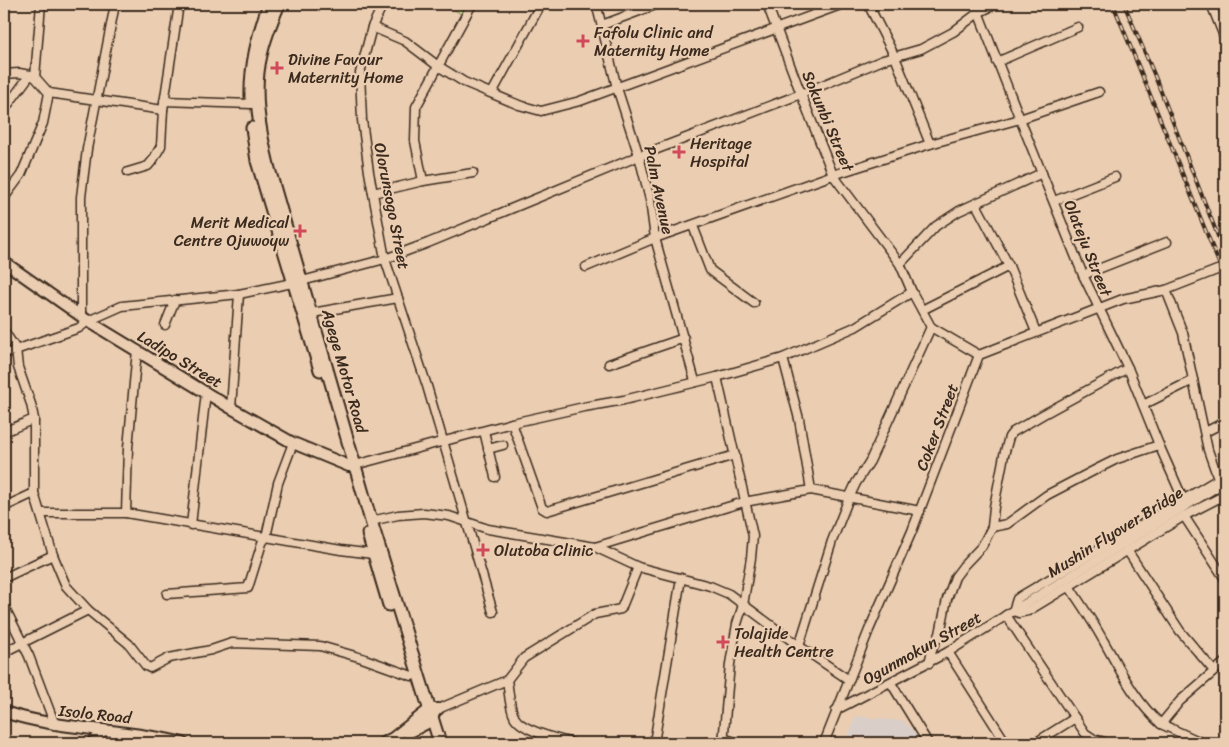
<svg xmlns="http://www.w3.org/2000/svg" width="1229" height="747" font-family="Sriracha,sans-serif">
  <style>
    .built { fill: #dacec8 }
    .grass { fill: url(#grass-dots); stroke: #878558 }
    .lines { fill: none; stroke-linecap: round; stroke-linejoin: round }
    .minor-casing { stroke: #3b2a1e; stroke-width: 11 }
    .major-casing { stroke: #3b2a1e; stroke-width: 14 }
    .highway-casing { stroke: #3b2a1e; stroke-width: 15 }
    .minor { stroke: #ebceb2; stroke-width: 8 }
    .major { stroke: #ebceb2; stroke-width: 10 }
    .highway { stroke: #ebceb2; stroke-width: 11 }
    .rail-casing { stroke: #3b2a1e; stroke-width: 4 }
    .rail { stroke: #ebceb2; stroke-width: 2; stroke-dasharray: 5.5; stroke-linecap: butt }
    .poi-dot { fill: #d1495b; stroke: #ebceb2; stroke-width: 2 }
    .labels { text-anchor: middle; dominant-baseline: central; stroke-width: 4.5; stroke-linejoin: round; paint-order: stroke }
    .poi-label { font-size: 16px; fill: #3b2a1e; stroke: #ebceb2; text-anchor: start }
    .street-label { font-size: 16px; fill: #3b2a1e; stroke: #ebceb2 }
  </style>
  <defs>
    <pattern id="grass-dots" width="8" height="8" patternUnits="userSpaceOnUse" patternTransform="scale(1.25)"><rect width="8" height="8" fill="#d3e093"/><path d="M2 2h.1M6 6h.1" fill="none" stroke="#b6c07e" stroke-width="1.8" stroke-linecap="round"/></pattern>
  </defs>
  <rect width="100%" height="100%" fill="#ebceb2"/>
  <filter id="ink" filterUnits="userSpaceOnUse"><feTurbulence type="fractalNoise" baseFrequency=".02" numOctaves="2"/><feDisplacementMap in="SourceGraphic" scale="10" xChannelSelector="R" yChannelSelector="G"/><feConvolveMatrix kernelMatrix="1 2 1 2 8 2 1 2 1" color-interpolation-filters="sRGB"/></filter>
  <g filter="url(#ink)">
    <path class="built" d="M856,716l48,5 20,22h-79z"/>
    <path class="grass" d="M446,4h20l2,1 -6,10z"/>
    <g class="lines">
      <g class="minor-casing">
        <g id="minor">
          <path d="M383,4l-11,23 -12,46 2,47 7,52 16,87 42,127 66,226"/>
          <path d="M595,4l3,7 19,77 22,68 11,44 5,38 40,143"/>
          <path d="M767,4l34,90 32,81 67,89 12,28 19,35 48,28"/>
          <path d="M868,4l27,53 35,87"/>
          <path d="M975,4l45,115 63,156 45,93 31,77 24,54"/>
          <path d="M1211,4l14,35"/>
          <path d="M602,25l56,-21"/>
          <path d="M372,27l33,14 33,25 26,16 55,23 22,6 39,-10 263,-97"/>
          <path d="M997,62l81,-35"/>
          <path d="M4,74l15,-1 11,2 5,2 14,16 114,17"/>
          <path d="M35,77l6,-73"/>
          <path d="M492,93l49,-89"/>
          <path d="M164,101l87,3"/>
          <path d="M4,110l26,-35"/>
          <path d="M128,172l20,-6 5,-6 8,-14 2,-36 16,-106"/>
          <path d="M423,181l-8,-40 1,-34 56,-103"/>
          <path d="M373,193l50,-12 50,-8"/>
          <path d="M4,198l17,-23 22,-52 6,-30"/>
          <path d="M1054,201l61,-24"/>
          <path d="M976,204l33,62 27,66"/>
          <path d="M693,226l17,44 44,33"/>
          <path d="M900,264l36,-38 23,-15 83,-38"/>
          <path d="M586,267l69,-29 178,-63 97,-31 90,-25 79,-27"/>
          <path d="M1083,275l84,-33"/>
          <path d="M1166,290l17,43 25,117 10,28"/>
          <path d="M922,310l87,-44"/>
          <path d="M312,313l86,-15"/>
          <path d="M81,315v-118l6,-48 28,-145"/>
          <path d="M165,325l10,-25"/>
          <path d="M4,331l12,18 2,18 13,37 3,15v74l19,62 13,31 22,24"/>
          <path d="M4,354l75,-26 9,-7 34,-15 117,-12 63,-13 83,-22 43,-16 211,-87 162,-62 82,-34 38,-11 32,-17 25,-19 18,-9"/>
          <path d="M783,358l16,61 12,71"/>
          <path d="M609,364l75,-26"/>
          <path d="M717,377l36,159 -2,22 -8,47 -6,19 -7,40 -7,79"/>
          <path d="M1143,405l50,-25"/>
          <path d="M231,408l8,-114"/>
          <path d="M512,423l30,85 5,3 188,-56"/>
          <path d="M484,431l11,46"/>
          <path d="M4,432l30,-13"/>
          <path d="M1205,432l20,-10"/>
          <path d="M488,449l15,-4"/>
          <path d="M355,465l157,-42 72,-16 40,-7 93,-23 66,-19 72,-31 57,-35"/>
          <path d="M1225,475l-204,121 -4,3 -4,12 6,2 9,-2 156,-95 41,-21"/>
          <path d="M4,507l30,-14"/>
          <path d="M41,513h85l215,37 32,4"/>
          <path d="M126,513l2,-65 9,-98"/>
          <path d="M1184,516l41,63"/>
          <path d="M371,521l27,-6 26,-2 25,3 39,13 107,18 43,20 72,19 19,8 70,52 50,34"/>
          <path d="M191,525l15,-133"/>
          <path d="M992,527l15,-3 40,-29 48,-25 22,-11 42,-14"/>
          <path d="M595,547l149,-45 67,-12 109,21"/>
          <path d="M1127,550l53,81 34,40"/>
          <path d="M4,578l49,-23"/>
          <path d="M1069,586c9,14 19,28 27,42 20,33 36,71 65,96l42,19"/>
          <path d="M167,594l81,-6 14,-45 4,-6 12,-54 15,-40"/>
          <path d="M4,606l25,50 26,69"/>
          <path d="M1006,615l79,118 9,6 14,4"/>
          <path d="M799,646l33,-105 17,-43 7,-15 14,-22 61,-134"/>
          <path d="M4,652l84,-42 41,34 17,22 4,2 19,-10 42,-8 21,-7 88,3 42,12 50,18"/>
          <path d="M948,652l58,91"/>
          <path d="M929,663l4,-17 7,-12 7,-35 8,-22 9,-12 18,-19 10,-19 2,-20 10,-52 5,-18 4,-5 29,-17 86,-47"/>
          <path d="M507,680c2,11 2,28 8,38 8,13 43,21 57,25"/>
          <path d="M891,683l37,60"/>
          <path d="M438,709l69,-29 17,-22 71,-44 26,-5 17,-42"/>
          <path d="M836,710l112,-58 65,-41 212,-129"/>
          <path d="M1161,724l19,-23 45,-39"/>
          <path d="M116,736l4,7"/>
          <path d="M723,738l15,5"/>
          <path d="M654,743l27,-165"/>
          <path d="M824,743l45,-113 43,-99 67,-176 144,-56 43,-9 51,-20"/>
          <path d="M1035,743l40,-25"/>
        </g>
      </g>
      <g class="major-casing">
        <g id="major">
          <path d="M4,262l84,59 143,87 62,35 56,23 6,-1"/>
          <path d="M4,712c58,19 120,16 179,31"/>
          <path d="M408,733l19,-10 8,-11"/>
          <path d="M93,743l7,-9"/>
          <path d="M383,743l10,-5 37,-29h8"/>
        </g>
      </g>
      <g class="highway-casing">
        <g id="highway">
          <path d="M279,4c-7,16 -14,33 -18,51 -9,37 -1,78 8,114l102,352 69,222"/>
          <path d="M251,97c-1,-33 7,-63 18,-93"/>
          <path d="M252,128l5,33 63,209"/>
          <path d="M368,534l21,71"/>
        </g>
      </g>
      <use href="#minor" class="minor"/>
      <use href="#major" class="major"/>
      <use href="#highway" class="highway"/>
      <g class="rail-casing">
        <g id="rail">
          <path d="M1113,4l112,274"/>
          <path d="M1124,4l30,70 71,180"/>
        </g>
      </g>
      <use href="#rail" class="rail"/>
    </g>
  </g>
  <g class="poi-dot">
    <path d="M580.5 33.5h5v5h5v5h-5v5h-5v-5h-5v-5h5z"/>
    <path d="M274.5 60.5h5v5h5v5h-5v5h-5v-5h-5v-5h5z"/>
    <path d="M676.5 144.5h5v5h5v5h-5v5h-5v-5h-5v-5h5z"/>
    <path d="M297.5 223.5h5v5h5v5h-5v5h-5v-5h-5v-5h5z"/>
    <path d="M480.5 542.5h5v5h5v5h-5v5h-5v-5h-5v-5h5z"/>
    <path d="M720.5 634.5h5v5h5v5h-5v5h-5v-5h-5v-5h5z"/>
  </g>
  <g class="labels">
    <g class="poi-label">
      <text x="594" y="32">Fafolu Clinic and<tspan x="594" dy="18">Maternity Home</tspan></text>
      <text x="288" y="59">Divine Favour<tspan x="288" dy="18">Maternity Home</tspan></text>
      <text x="690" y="143">Heritage<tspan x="690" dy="18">Hospital</tspan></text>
      <text x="289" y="222" text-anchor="end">Merit Medical<tspan x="289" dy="18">Centre Ojuwoyw</tspan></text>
      <text x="494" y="550">Olutoba Clinic</text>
      <text x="734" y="633">Tolajide<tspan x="734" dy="18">Health Centre</tspan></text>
    </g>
    <g class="street-label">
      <text transform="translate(828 121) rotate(67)">Sokunbi Street</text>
      <text transform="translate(659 190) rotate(78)">Palm Avenue</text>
      <text transform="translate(392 206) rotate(79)">Olorunsogo Street</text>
      <text transform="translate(1088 248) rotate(68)">Olateju Street</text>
      <text transform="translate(180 359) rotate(31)">Ladipo Street</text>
      <text transform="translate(345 371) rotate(74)">Agege Motor Road</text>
      <text transform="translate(937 427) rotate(-69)">Coker Street</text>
      <text transform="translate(1115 532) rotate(-32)">Mushin Flyover Bridge</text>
      <text transform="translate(922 648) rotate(-29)">Ogunmokun Street</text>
      <text transform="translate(95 714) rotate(6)">Isolo Road</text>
    </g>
  </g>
  <rect width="1229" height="747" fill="none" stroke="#ebceb2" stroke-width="20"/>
  <rect x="10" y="10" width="1209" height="727" fill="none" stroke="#3b2a1e" stroke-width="2" filter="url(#ink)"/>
</svg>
